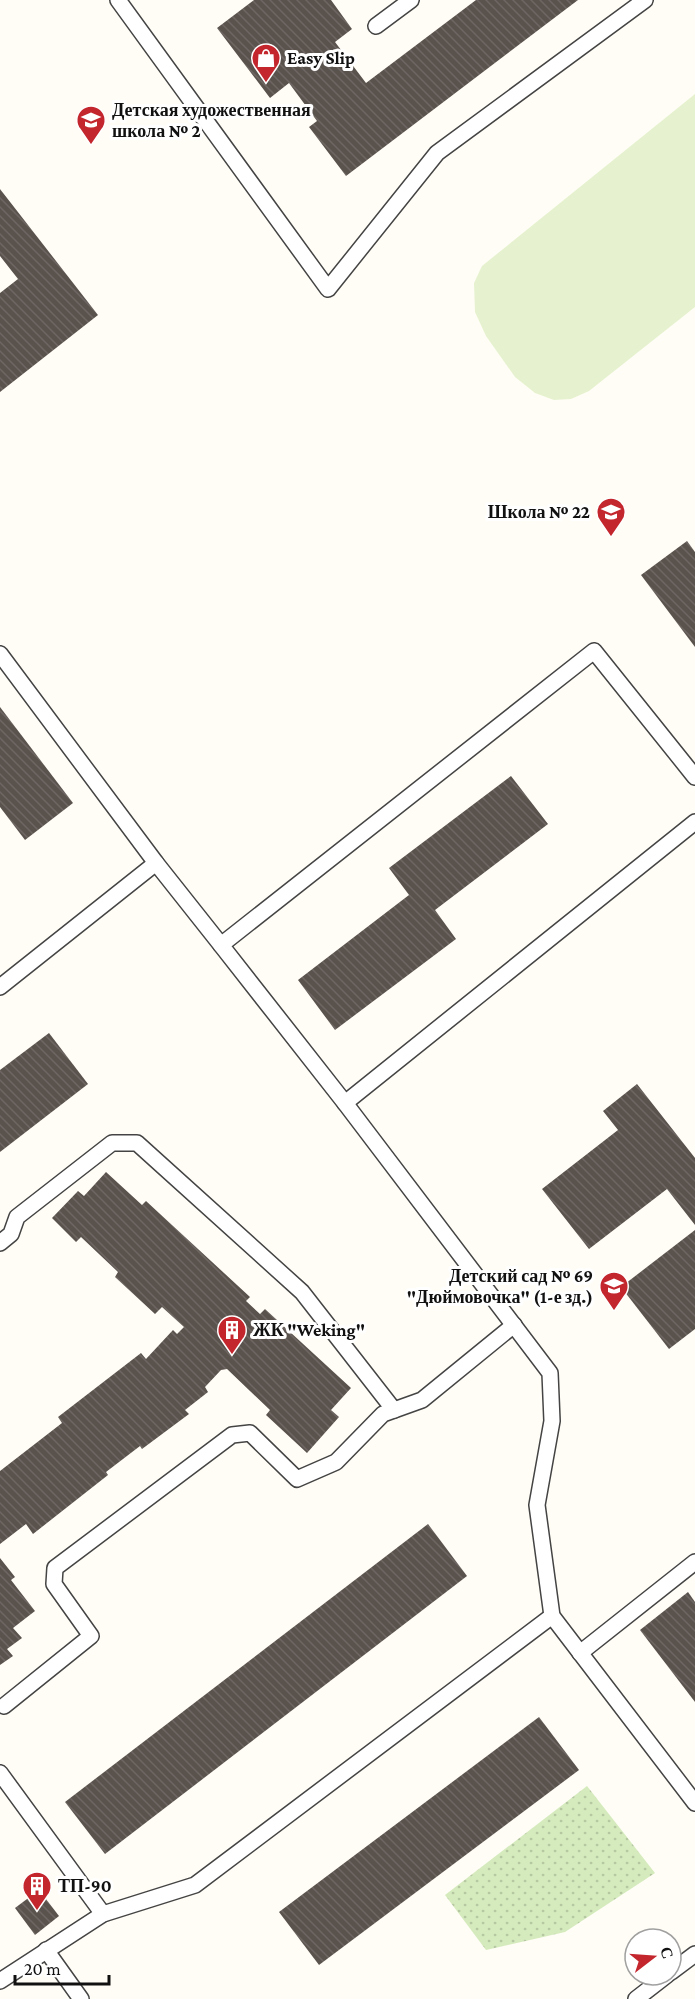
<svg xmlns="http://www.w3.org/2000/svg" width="695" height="1999" font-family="'Crimson Pro',serif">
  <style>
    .grass { fill: url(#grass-dots) }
    .pitch { fill: #e6f2cf }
    .building { fill: url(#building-back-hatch) }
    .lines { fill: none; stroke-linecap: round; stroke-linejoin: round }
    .service-casing { stroke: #444; stroke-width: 18 }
    .service { stroke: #fff; stroke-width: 15 }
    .labels { text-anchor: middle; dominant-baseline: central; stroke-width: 6; stroke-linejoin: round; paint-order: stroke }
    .poi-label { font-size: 18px; font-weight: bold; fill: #111; stroke: #fff; text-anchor: start }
  </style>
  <defs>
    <pattern id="grass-dots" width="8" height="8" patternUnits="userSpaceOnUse" patternTransform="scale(1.5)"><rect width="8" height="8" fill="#d5ebbd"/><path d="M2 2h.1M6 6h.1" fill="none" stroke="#b6c8a1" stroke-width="1.8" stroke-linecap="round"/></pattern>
    <pattern id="building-back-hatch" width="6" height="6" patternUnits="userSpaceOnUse" patternTransform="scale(1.5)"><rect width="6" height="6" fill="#5a524d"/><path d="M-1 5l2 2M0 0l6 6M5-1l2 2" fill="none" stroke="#6d6662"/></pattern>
  </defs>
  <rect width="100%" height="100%" fill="#fffdf5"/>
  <path class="grass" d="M587,1786l68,87 -90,59 -79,18 -41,-55z"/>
  <path class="pitch" d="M695,94v213l-106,84 -18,8 -17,1 -19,-7 -20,-16 -29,-41 -11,-24 -1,-29 8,-17z"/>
  <g class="building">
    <path d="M254,0h77l21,29 -17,13 31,41 110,-83h102l-232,176 -37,-49 8,-6 -28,-38 -19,15 -53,-70z"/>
    <path d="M0,189l98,126 -98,77v-99l18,-14 -18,-23z"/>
    <path d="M687,541l8,11v95l-54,-72z"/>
    <path d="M0,707l73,96 -48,37 -25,-33z"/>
    <path d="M511,776l37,48 -113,86 21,29 -121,91 -37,-50 111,-85 -20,-27z"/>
    <path d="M49,1033l39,51 -88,68v-82z"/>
    <path d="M637,1084l58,74v67l-28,-36 -78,60 -47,-60 76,-59 -15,-19z"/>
    <path d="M106,1172l36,33 4,-4 104,96 -4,4 14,13 5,-5 86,79 -20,22 8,7 -32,36 -41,-38 4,-5 -43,-41 -6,1 -16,17 3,5 -23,18 4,4 -47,35 -2,-3 -34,26 2,3 -75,59 -7,-10 -26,20v-73l62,-48 -4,-6 83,-64 5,6 27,-29 4,4 7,-7 -22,-20 -7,7 -40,-37 3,-5 -37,-35 -5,5 -24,-24 26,-27 6,5z"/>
    <path d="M695,1230v99l-26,20 -48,-62z"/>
    <path d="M428,1524l39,52 -362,278 -40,-52z"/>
    <path d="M0,1558l15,19 -4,3 24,31 -22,17 9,10 -15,11 6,7 -13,9z"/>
    <path d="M688,1592l7,10v100l-55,-72z"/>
    <path d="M539,1717l40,53 -260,195 -40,-53z"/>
    <path d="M39,1890l20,26 -24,19 -20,-27z"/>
  </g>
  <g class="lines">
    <g class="service-casing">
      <g id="service">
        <path d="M118,0l210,289 109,-136 208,-153"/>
        <path d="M376,26l35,-26"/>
        <path d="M0,654l156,209 65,82"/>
        <path d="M695,777l-101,-126 -373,294 124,158 205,270 2,48 -15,84 15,111 143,187"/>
        <path d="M0,987l156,-124"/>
        <path d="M345,1103l350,-281"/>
        <path d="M0,1243l11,-9 6,-17 95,-74h25l165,149 92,118"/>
        <path d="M580,1653l115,-91"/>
        <path d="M4,1706l87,-70 -37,-52 1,-16 177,-133 18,-2 47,46 39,-17 47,-48 39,-14 92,-75"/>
        <path d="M0,1773l103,141"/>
        <path d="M46,1950l35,49"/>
        <path d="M671,1972l24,-18"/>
        <path d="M0,1981l103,-67 92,-29 357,-269"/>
        <path d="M636,1999l31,-24"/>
      </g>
    </g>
    <use href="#service" class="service"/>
  </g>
  <defs>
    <g id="shop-pin" transform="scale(1.5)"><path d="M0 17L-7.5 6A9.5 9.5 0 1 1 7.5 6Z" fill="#c4262e" stroke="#fff"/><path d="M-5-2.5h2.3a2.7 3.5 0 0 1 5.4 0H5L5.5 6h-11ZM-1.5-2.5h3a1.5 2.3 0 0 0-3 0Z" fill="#fff"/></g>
    <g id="school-pin" transform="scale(1.5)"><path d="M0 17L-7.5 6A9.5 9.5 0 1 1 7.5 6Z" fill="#c4262e" stroke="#fff"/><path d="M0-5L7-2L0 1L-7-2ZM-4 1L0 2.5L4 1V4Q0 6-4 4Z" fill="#fff"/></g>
    <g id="building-pin" transform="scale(1.5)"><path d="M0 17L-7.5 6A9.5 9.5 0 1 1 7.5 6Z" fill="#c4262e" stroke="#fff"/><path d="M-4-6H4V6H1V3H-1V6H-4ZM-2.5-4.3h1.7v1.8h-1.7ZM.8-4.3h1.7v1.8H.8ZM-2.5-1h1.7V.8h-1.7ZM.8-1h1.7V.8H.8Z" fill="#fff"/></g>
  </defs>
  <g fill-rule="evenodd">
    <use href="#shop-pin" x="266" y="58"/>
    <use href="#school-pin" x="91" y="120"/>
    <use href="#school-pin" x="611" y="512"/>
    <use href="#school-pin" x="614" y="1286"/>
    <use href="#building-pin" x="232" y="1330"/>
    <use href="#building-pin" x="37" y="1886"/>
  </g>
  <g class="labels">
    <g class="poi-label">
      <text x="287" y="58">Easy Slip</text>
      <text x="112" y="110">Детская художественная<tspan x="112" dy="21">школа № 2</tspan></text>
      <text x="590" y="512" text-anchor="end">Школа № 22</text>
      <text x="593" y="1276" text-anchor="end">Детский сад № 69<tspan x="593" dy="21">"Дюймовочка" (1-е зд.)</tspan></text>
      <text x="253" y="1330">ЖК "Weking"</text>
      <text x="58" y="1886">ТП-90</text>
    </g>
  </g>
  <g transform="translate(653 1957) rotate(73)"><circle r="28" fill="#ffffff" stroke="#a0a0a0" stroke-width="1.5"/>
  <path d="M0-4.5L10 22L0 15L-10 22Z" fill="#c4262e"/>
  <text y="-9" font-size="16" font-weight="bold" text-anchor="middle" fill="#111111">С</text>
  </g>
  <path d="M15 1975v9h94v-9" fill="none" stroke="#111111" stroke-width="3"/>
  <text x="24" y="1975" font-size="18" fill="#111111" stroke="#ffffff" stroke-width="4.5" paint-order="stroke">20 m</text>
</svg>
